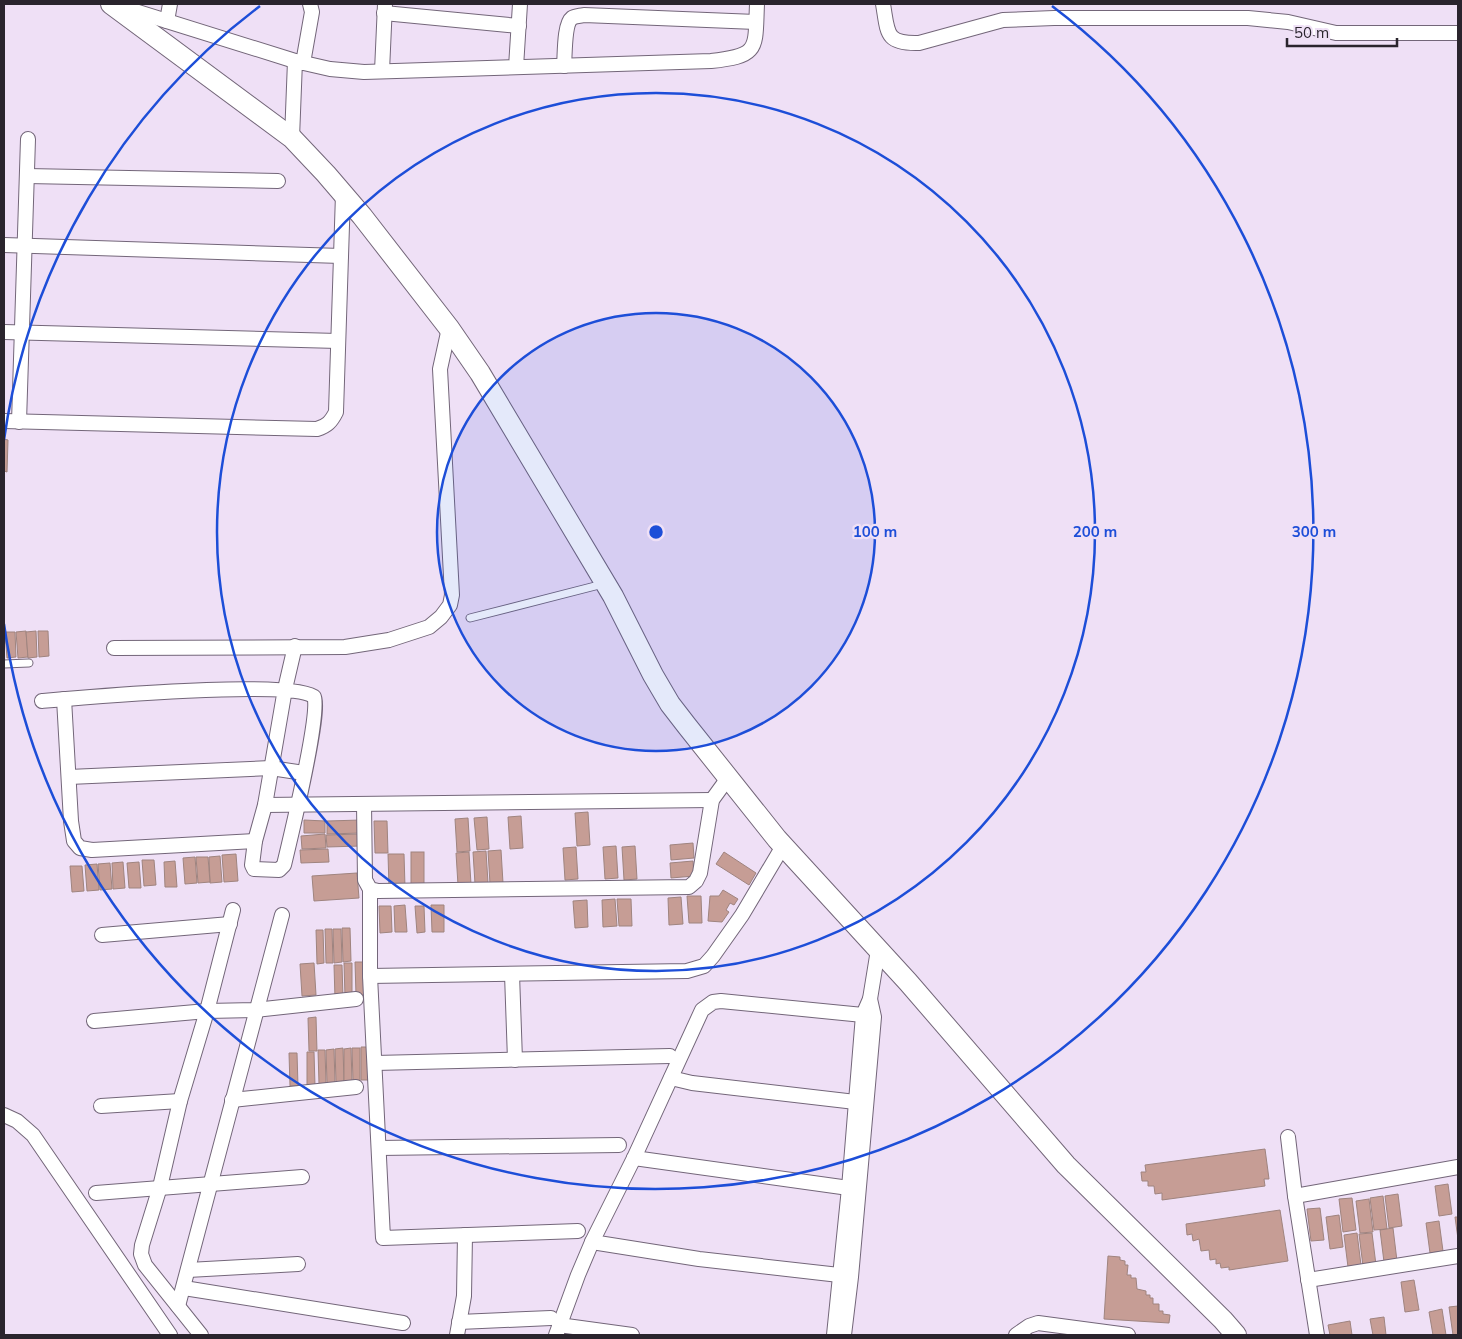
<svg xmlns="http://www.w3.org/2000/svg" width="1462" height="1339" font-family="Mulish,sans-serif">
  <style>
    .building { fill: #c69d95; stroke: #9f847f }
    .lines { fill: none; stroke-linecap: round; stroke-linejoin: round }
    .lane-casing { stroke: #736679; stroke-width: 9 }
    .street-casing { stroke: #736679; stroke-width: 16 }
    .secondary-casing { stroke: #736679; stroke-width: 22 }
    .lane { stroke: #fff; stroke-width: 7 }
    .street { stroke: #fff; stroke-width: 14 }
    .secondary { stroke: #fff; stroke-width: 20 }
    .ring { fill: none; stroke: #1d4ed8; stroke-width: 2.5 }
    .centre { fill: #1d4ed8; stroke: #efe0f6; stroke-width: 2.5 }
    .ring-label { font-size: 15px; text-anchor: middle; font-weight: bold; fill: #1d4ed8; stroke: #efe0f6; stroke-width: 4.5; stroke-linejoin: round; paint-order: stroke }
  </style>
  <rect width="100%" height="100%" fill="#efe0f6"/>
  <g class="building">
    <path d="M4,439l4,1 -1,32 -3,-1z"/>
    <path d="M26,631l2,26 -10,1 -2,-26z"/>
    <path d="M36,631l1,26 -9,1 -2,-26z"/>
    <path d="M38,631h10l1,25 -10,1z"/>
    <path d="M5,632h10l1,25 -9,1z"/>
    <path d="M588,812l2,33 -13,1 -2,-33z"/>
    <path d="M521,816l2,32 -13,1 -2,-32z"/>
    <path d="M487,817l2,32 -12,1 -3,-32z"/>
    <path d="M468,818l2,33 -13,1 -2,-33z"/>
    <path d="M304,820l21,1v12h-21z"/>
    <path d="M361,820v13l-34,1v-13z"/>
    <path d="M374,821h13l1,32h-13z"/>
    <path d="M325,834l1,14 -24,1 -1,-13z"/>
    <path d="M360,834l1,12 -34,1 -1,-12z"/>
    <path d="M693,843l1,15 -23,2 -1,-15z"/>
    <path d="M616,846l2,32 -13,1 -2,-32z"/>
    <path d="M635,846l2,33 -13,1 -2,-33z"/>
    <path d="M576,847l2,32 -13,1 -2,-32z"/>
    <path d="M328,849l1,13 -28,1 -1,-13z"/>
    <path d="M501,850l2,33 -13,1 -2,-33z"/>
    <path d="M486,851l2,32 -13,1 -2,-32z"/>
    <rect x="411" y="852" width="13" height="33"/>
    <path d="M469,852l2,32 -13,1 -2,-32z"/>
    <path d="M724,852l32,21 -7,12 -33,-21z"/>
    <path d="M236,854l2,27 -14,1 -2,-27z"/>
    <path d="M388,854h16l1,33h-16z"/>
    <path d="M220,856l2,26 -12,1 -1,-26z"/>
    <path d="M195,857l2,26 -12,1 -2,-26z"/>
    <path d="M196,857h12l2,25 -12,1z"/>
    <path d="M142,860h12l2,25 -12,1z"/>
    <path d="M175,861l2,26h-12l-1,-25z"/>
    <path d="M693,861l1,15 -23,2 -1,-15z"/>
    <path d="M123,862l2,26 -12,1 -1,-26z"/>
    <path d="M139,862l2,26h-12l-2,-25z"/>
    <path d="M110,863l2,26 -12,1 -2,-26z"/>
    <path d="M97,864l2,26 -12,1 -2,-26z"/>
    <path d="M70,866h12l2,25 -12,1z"/>
    <path d="M357,873l2,25 -45,3 -2,-25z"/>
    <path d="M723,890l15,9 -4,6 -4,-2 -4,7 3,2 -7,10 -14,-1 2,-25h9z"/>
    <path d="M687,896h14l1,27h-13z"/>
    <path d="M681,897l2,27 -14,1 -1,-27z"/>
    <path d="M615,899l2,27 -14,1 -1,-27z"/>
    <path d="M617,899h14l1,27h-13z"/>
    <path d="M587,900l1,27 -13,1 -2,-27z"/>
    <path d="M405,905l2,27h-12l-1,-26z"/>
    <path d="M431,905h13v27h-12z"/>
    <path d="M379,906h12l1,26 -12,1z"/>
    <path d="M415,906h9l1,26 -8,1z"/>
    <path d="M342,928h8l1,33 -8,1z"/>
    <path d="M325,929h7l1,34h-7z"/>
    <path d="M333,929h8l1,33 -8,1z"/>
    <path d="M316,930h7l1,33 -7,1z"/>
    <path d="M355,962h8l1,33h-8z"/>
    <path d="M314,963l2,32 -14,1 -2,-32z"/>
    <path d="M344,963h8v34h-7z"/>
    <path d="M334,965h8l1,33 -8,1z"/>
    <path d="M316,1017l1,34h-8l-1,-33z"/>
    <path d="M361,1047h7l1,33h-8z"/>
    <path d="M343,1048l1,34h-8l-1,-33z"/>
    <path d="M351,1048l1,34h-8v-33z"/>
    <path d="M352,1048h8v33h-7z"/>
    <path d="M334,1049l1,34h-8l-1,-33z"/>
    <path d="M318,1050h7l1,34h-7z"/>
    <path d="M307,1052h7l1,34h-8z"/>
    <path d="M289,1053h8l1,33h-8z"/>
    <path d="M1265,1149l4,30h-5l1,7 -103,14v-7l-7,1 -1,-8h-6v-5h-6l-1,-9h5l-1,-7z"/>
    <path d="M1448,1184l4,30 -13,2 -4,-30z"/>
    <path d="M1398,1194l4,32 -13,2 -4,-32z"/>
    <path d="M1383,1196l4,33 -13,1 -4,-32z"/>
    <path d="M1352,1198l4,32 -13,2 -4,-33z"/>
    <path d="M1369,1199l4,33 -13,1 -4,-32z"/>
    <path d="M1320,1208l4,32 -13,1 -4,-32z"/>
    <path d="M1280,1210l8,51 -59,9v-3l-8,1 -1,-5 -4,1v-5l-6,1 -1,-10 -8,1 -2,-12 -6,2 -1,-7 -5,1 -1,-11z"/>
    <path d="M1339,1215l4,32 -13,2 -4,-32z"/>
    <path d="M1455,1217h3v22z"/>
    <path d="M1439,1221l4,30 -13,2 -4,-30z"/>
    <path d="M1393,1228l4,33 -13,1 -4,-32z"/>
    <path d="M1357,1233l4,32 -13,2 -4,-32z"/>
    <path d="M1372,1233l4,32 -13,1 -4,-32z"/>
    <path d="M1108,1256l12,1v3l5,1v4h3l-1,10h4v3h5l1,11 9,2v4h4v3h3v6h6v7h4v3l7,1 -1,8 -65,-4z"/>
    <path d="M1414,1280l5,30 -14,2 -4,-30z"/>
    <path d="M1458,1306v29h-5l-4,-28z"/>
    <path d="M1442,1309l4,26h-13l-4,-23z"/>
    <path d="M1384,1317l2,18h-13l-3,-16z"/>
    <path d="M1350,1321l2,14h-22l-2,-10z"/>
  </g>
  <g class="lines">
    <g class="lane-casing">
      <g id="lane">
        <path d="M470,618l133,-34"/>
        <path d="M4,664l25,-1"/>
      </g>
    </g>
    <g class="street-casing">
      <g id="street">
        <path d="M883,4c5,29 2,40 36,39l84,-23 51,-2h194l40,4 48,11h122"/>
        <path d="M122,7l173,54 35,8 34,3 347,-11c49,-5 44,-12 46,-57"/>
        <path d="M384,13l135,13"/>
        <path d="M167,21l3,-17"/>
        <path d="M303,63l9,-51 -2,-8"/>
        <path d="M564,66c1,-11 0,-42 8,-48 3,-2 8,-2 12,-3l172,7"/>
        <path d="M516,67l4,-63"/>
        <path d="M382,71l3,-67"/>
        <path d="M292,138l3,-77"/>
        <path d="M27,176l251,5"/>
        <path d="M4,245l337,11"/>
        <path d="M4,332l334,9"/>
        <path d="M4,421l313,8c10,-3 14,-7 19,-17l7,-218"/>
        <path d="M19,422l9,-283"/>
        <path d="M114,648l231,-1 25,-4 19,-3 40,-13 12,-10 9,-12 2,-10 -12,-226 9,-41"/>
        <path d="M64,699l7,122 3,20 6,7 12,2 163,-9"/>
        <path d="M42,701c34,-3 258,-23 272,-4 8,11 -25,147 -30,168l-5,5 -25,-1 -2,-4 3,-24 10,-36 20,-116 10,-43"/>
        <path d="M69,777l202,-9 33,5"/>
        <path d="M364,804l1,76 5,9 8,2 311,-4 7,-6 4,-8 12,-73 16,-22"/>
        <path d="M265,805l447,-5"/>
        <path d="M370,889v87l13,262 195,-7"/>
        <path d="M102,935l128,-11"/>
        <path d="M512,974l3,86"/>
        <path d="M370,976l317,-5 17,-5 9,-10 29,-41 41,-69"/>
        <path d="M94,1021l113,-10 48,-1 101,-11"/>
        <path d="M375,1063l295,-7"/>
        <path d="M671,1078l21,5 172,20"/>
        <path d="M232,1100l124,-13"/>
        <path d="M101,1106l79,-5"/>
        <path d="M4,1115l13,6 16,14 137,200"/>
        <path d="M1288,1137l7,59 22,139"/>
        <path d="M379,1148l240,-3"/>
        <path d="M634,1158l222,31"/>
        <path d="M96,1193l206,-16"/>
        <path d="M1295,1196l163,-29"/>
        <path d="M592,1242l107,17 149,17"/>
        <path d="M188,1270l110,-6"/>
        <path d="M1308,1280l150,-24"/>
        <path d="M184,1288l219,35"/>
        <path d="M178,1306l104,-391"/>
        <path d="M459,1322l92,-4"/>
        <path d="M559,1325l73,10"/>
        <path d="M201,1335l-56,-70 -4,-11 1,-9 18,-58 20,-86 27,-90 26,-101"/>
        <path d="M457,1335l7,-39 1,-61"/>
        <path d="M556,1335l22,-60 14,-33 42,-84 68,-148 11,-8 8,-1 142,14"/>
        <path d="M834,1335l15,-147 14,-173 7,-16 8,-49"/>
        <path d="M844,1335l7,-58 23,-260 -4,-18"/>
        <path d="M1016,1335l13,-9 9,-3 90,12"/>
      </g>
    </g>
    <g class="secondary-casing">
      <path id="secondary" d="M111,4l181,134 34,36 36,42 87,112 31,45 133,223 40,79 17,29 17,22 90,113 131,143 158,183 157,155 13,15"/>
    </g>
    <use href="#lane" class="lane"/>
    <use href="#street" class="street"/>
    <use href="#secondary" class="secondary"/>
  </g>
  <circle cx="656" cy="532" r="219" fill="#1d4ed8" fill-opacity=".12"/>
  <g class="ring">
    <circle cx="656" cy="532" r="219"/>
    <circle cx="656" cy="532" r="439"/>
    <path d="M4 440A658 658 0 0 1 260 6M1052 6A658 658 0 1 1 4 624"/>
  </g>
  <circle cx="656" cy="532" r="8" class="centre"/>
  <g class="ring-label">
    <text x="875" y="537">100 m</text>
    <text x="1095" y="537">200 m</text>
    <text x="1314" y="537">300 m</text>
  </g>
  <rect width="1462" height="1339" fill="none" stroke="#2a242d" stroke-width="10"/>
  <path d="M1287 38v8h110v-8" fill="none" stroke="#2a242d" stroke-width="2.5"/>
  <text x="1294" y="38" font-size="15" fill="#2a242d" stroke="#efe0f6" stroke-width="4" paint-order="stroke">50 m</text>
</svg>
